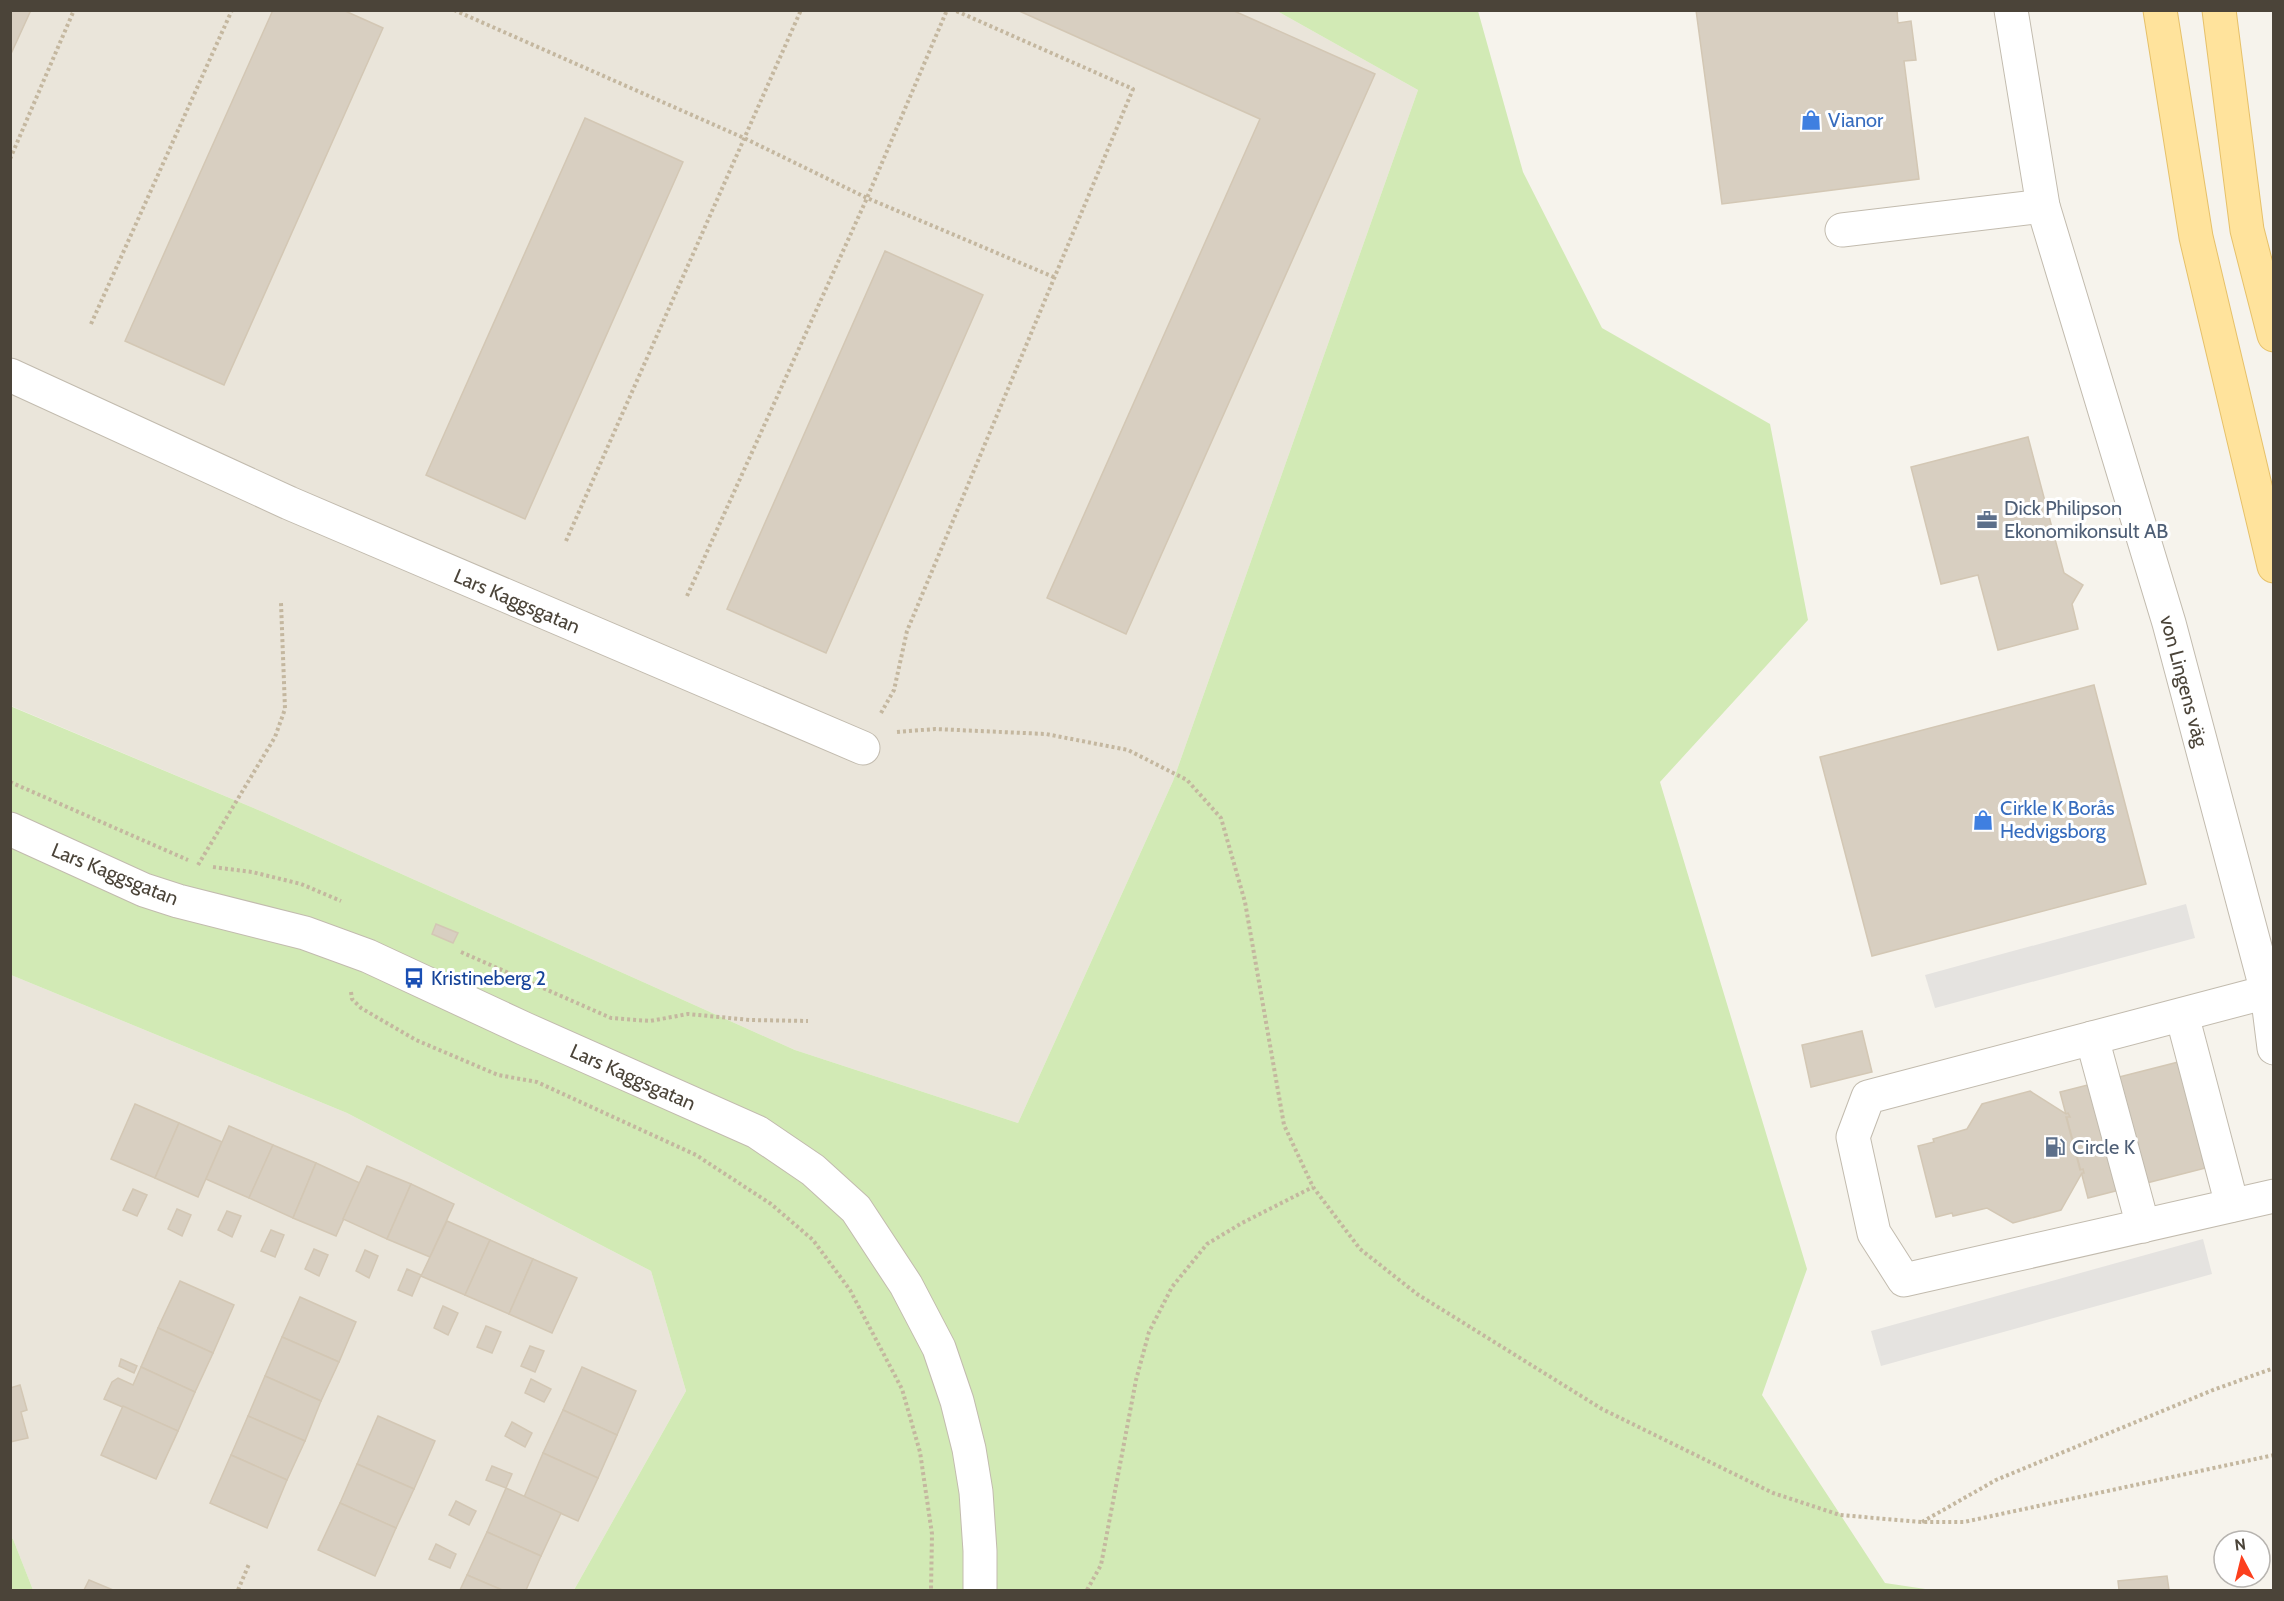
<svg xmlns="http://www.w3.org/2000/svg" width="2284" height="1601" font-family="Cabin,sans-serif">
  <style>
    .residential { fill: #eae5da }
    .green { fill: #d2eab5 }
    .parking { fill: #e5e3e0 }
    .building { fill: #d8cfc1; stroke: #d3c7b4; stroke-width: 1.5 }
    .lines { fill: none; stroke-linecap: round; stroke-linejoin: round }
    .minor-casing { stroke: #c2bbae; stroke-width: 35 }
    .major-casing { stroke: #e6c16a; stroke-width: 35 }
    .path { stroke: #c4b79f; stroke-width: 4; stroke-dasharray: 3 3; stroke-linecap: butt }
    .minor { stroke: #fff; stroke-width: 33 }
    .major { stroke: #ffe39c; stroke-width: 33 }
    .labels { text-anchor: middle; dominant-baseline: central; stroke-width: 6; stroke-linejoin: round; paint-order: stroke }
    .shop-label { font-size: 20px; fill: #366cbe; stroke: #fff; text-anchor: start }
    .service-label { font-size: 20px; fill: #4e5e75; stroke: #fff; text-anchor: start }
    .street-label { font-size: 20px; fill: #4b4439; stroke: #fff }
    .transit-label { font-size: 20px; fill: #164399; stroke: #fff; text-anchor: start }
  </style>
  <rect width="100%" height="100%" fill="#f6f3ec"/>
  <g class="residential">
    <path d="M10,11h1267l141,79 -245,691 -155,342 -223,-73 -532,-238 -252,-106z"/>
    <path d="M11,975l336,138 304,158 35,120 -112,199h-541l-20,-51 -2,-1z"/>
  </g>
  <g class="green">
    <path d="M1277,11h201l45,161 79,156 168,96 38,196 -148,162 147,487 -45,126 123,188 47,7h-1358l112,-199 -35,-120 -304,-158 -336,-138 -1,-269 253,106 532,238 223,73 155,-342 245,-691z"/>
    <path d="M11,1538l2,1 20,51h-22z"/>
  </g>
  <g class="parking">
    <path d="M2186,904l9,34 -260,70 -10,-33z"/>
    <path d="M2203,1239l9,35 -331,92 -10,-35z"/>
  </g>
  <g class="building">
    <path d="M10,10h21l-21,46z"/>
    <path d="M273,10h70l40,18 -159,357 -99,-44z"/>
    <path d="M1017,10h215l143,64 -249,560 -79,-36 213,-479z"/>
    <path d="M1696,10h201l1,13 13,-2 5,39 -12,1 15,118 -197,25z"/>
    <path d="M585,118l98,44 -158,357 -99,-44z"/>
    <path d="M885,251l98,44 -157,358 -99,-44z"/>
    <path d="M2028,437l36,136 19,12 -11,19 6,25 -80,21 -20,-75 -37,9 -30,-117z"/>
    <path d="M2094,685l52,199 -274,72 -52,-199z"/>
    <path d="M436,924l22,9 -5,10 -21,-9z"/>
    <path d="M1862,1031l10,41 -61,15 -9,-42z"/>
    <path d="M2202,1056l27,106 -141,36 -28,-106z"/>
    <path d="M2030,1091l36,23 2,-1 2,4h-4l14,53 3,-1 1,4h-2l-21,37 -48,13 -26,-15 -34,8 -1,-3 -16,4 -18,-71 16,-4 -1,-3 34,-10 15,-25z"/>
    <path d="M135,1104l44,19 -24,55 -44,-19z"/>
    <path d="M179,1123l43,19 -24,55 -43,-19z"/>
    <path d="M229,1126l44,19 -24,53 -43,-19z"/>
    <path d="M273,1145l43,18 -23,55 -44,-20z"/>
    <path d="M316,1163l44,20 -24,53 -43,-18z"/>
    <path d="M367,1166l44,18 -24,55 -44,-20z"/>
    <path d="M411,1184l43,20 -24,53 -43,-18z"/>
    <path d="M133,1189l14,6 -10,21 -14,-6z"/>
    <path d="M177,1209l14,6 -9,21 -14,-7z"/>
    <path d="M227,1211l14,5 -9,21 -14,-7z"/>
    <path d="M447,1221l43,19 -25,55 -44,-19z"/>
    <path d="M271,1230l13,5 -9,22 -14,-6z"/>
    <path d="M490,1240l43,19 -24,55 -44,-19z"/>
    <path d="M314,1249l14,6 -9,21 -14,-7z"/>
    <path d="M365,1250l13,6 -9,22 -13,-7z"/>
    <path d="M533,1259l44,19 -25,55 -43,-19z"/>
    <path d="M407,1269l14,6 -9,21 -14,-6z"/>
    <path d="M180,1281l54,24 -21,48 -55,-25z"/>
    <path d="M300,1297l56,25 -17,40 -57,-25z"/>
    <path d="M443,1306l15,7 -10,22 -14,-7z"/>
    <path d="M486,1326l15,6 -9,21 -15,-6z"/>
    <path d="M158,1328l55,25 -18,39 -54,-25z"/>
    <path d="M282,1337l57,25 -18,39 -56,-25z"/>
    <path d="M530,1346l14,5 -9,21 -14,-6z"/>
    <path d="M121,1359l16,7 -3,7 -15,-7z"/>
    <path d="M141,1367l54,25 -17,39 -74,-32 8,-17 6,-4 15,7z"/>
    <path d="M582,1367l54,24 -19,44 -54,-25z"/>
    <path d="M265,1376l56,25 -16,40 -57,-25z"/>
    <path d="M531,1379l20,10 -7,13 -19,-9z"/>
    <path d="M20,1385l7,25 -6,2 7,26 -18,4v-54z"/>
    <path d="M123,1406l55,25 -22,48 -55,-24z"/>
    <path d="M563,1410l54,25 -19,43 -55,-25z"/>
    <path d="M248,1416l57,25 -18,39 -56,-25z"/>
    <path d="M378,1416l57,25 -21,48 -57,-25z"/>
    <path d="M512,1422l20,11 -7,14 -20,-11z"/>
    <path d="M543,1453l55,25 -20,43 -54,-24z"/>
    <path d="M231,1455l56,25 -20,48 -57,-25z"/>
    <path d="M357,1464l57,25 -18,39 -56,-25z"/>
    <path d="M492,1466l20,8 -6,14 -20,-8z"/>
    <path d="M506,1488l55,25 -20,43 -54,-24z"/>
    <path d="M456,1501l20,10 -7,14 -20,-10z"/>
    <path d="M340,1503l56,25 -21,48 -57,-26z"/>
    <path d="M487,1532l54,24 -15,34h-24l-35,-15z"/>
    <path d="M436,1544l20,10 -6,14 -21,-9z"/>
    <path d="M467,1575l35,15h-42z"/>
    <path d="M2167,1576l2,14h-50l-1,-9z"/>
    <path d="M89,1580l24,10h-29z"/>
  </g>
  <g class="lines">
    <g class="minor-casing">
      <g id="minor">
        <path d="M2011,10l32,196 126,417 98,369 7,56"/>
        <path d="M1842,230l201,-24"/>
        <path d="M10,375l279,128 574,245"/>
        <path d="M10,829l134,61 34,11 127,32 63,23 157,73 232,103 56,38 43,39 50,76 33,63 18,53 12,48 7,43 4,59v39"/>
        <path d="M2267,992l-399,105 -15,40 21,96 30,47 370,-84"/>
        <path d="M2182,1015l50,190"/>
        <path d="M2092,1038l51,188"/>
      </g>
    </g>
    <g class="major-casing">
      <g id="major">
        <path d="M2160,10l36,227 78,329"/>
        <path d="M2219,10l28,220 27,105"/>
      </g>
    </g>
    <g class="path">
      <path d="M454,10l290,128 123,60 189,80"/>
      <path d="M10,159l64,-149"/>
      <path d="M91,324l141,-314"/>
      <path d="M566,541l235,-531"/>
      <path d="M687,596l180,-398 80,-188"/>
      <path d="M881,713l13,-23 13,-59 226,-542 -179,-79"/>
      <path d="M897,732l38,-3 111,5 82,16 59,30 34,38 24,84 39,223 29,62 47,62 57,45 185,115 171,84 67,22 81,7h43l310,-67"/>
      <path d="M10,782l178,78"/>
      <path d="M198,865l77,-128 10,-28 -4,-106"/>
      <path d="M213,867l39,5 49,12 40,17"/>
      <path d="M461,952l150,66 39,3 38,-7 62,6 58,1"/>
      <path d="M351,992l1,7 9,9 55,32 82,35 39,7 159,73 75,49 42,36 37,50 52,99 18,63 12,82 -1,56"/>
      <path d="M1922,1522l74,-42 217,-90 61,-22"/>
      <path d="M238,1590l11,-26"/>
      <path d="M1087,1590l14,-25 35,-185 13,-48 23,-45 35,-43 35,-21 71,-36"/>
    </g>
    <use href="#minor" class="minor"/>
    <use href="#major" class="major"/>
  </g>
  <defs>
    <g id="shop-bare" transform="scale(1.62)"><path d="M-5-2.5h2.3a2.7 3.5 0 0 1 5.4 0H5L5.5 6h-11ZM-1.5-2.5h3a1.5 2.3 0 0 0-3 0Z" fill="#3f7fe0" stroke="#fff" stroke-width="2.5" paint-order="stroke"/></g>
    <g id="office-bare" transform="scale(1.62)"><path d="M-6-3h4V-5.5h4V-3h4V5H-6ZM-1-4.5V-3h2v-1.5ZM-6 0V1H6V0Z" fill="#5c6f8a" stroke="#fff" stroke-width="2.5" paint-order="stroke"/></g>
    <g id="bus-bare" transform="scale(1.62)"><path d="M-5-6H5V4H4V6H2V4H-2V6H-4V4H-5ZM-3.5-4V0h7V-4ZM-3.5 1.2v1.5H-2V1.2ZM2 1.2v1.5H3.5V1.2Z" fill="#1a4fb4" stroke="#fff" stroke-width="2.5" paint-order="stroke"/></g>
    <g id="fuel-bare" transform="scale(1.62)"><path d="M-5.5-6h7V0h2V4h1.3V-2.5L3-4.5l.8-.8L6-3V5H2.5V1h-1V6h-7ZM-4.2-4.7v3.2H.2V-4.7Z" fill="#5c6f8a" stroke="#fff" stroke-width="2.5" paint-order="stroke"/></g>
  </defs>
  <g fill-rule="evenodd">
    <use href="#shop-bare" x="1811" y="120"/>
    <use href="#office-bare" x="1987" y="520"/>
    <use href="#shop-bare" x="1983" y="820"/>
    <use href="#bus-bare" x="414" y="978"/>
    <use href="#fuel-bare" x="2055" y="1147"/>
  </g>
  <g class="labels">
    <g class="shop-label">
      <text x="1828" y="120">Vianor</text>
      <text x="2000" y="808">Cirkle K Borås<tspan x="2000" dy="23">Hedvigsborg</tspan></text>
    </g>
    <g class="service-label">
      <text x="2004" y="508">Dick Philipson<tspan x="2004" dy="23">Ekonomikonsult AB</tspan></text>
      <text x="2072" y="1147">Circle K</text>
    </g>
    <g class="street-label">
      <text transform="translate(517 601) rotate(23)">Lars Kaggsgatan</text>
      <text transform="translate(2184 681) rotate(75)">von Lingens väg</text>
      <text transform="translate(115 874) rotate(22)">Lars Kaggsgatan</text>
      <text transform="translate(633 1077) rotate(24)">Lars Kaggsgatan</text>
    </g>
    <g class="transit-label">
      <text x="431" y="978">Kristineberg 2</text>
    </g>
  </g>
  <rect width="2284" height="1601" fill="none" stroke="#4b4439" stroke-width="24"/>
  <g transform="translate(2242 1559) rotate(353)"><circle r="28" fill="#ffffff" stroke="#b7b4b0" stroke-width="1.5"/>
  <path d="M0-4.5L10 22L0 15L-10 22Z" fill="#fc3f1d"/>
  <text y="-9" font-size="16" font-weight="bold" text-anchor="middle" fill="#4b4439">N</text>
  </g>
</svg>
